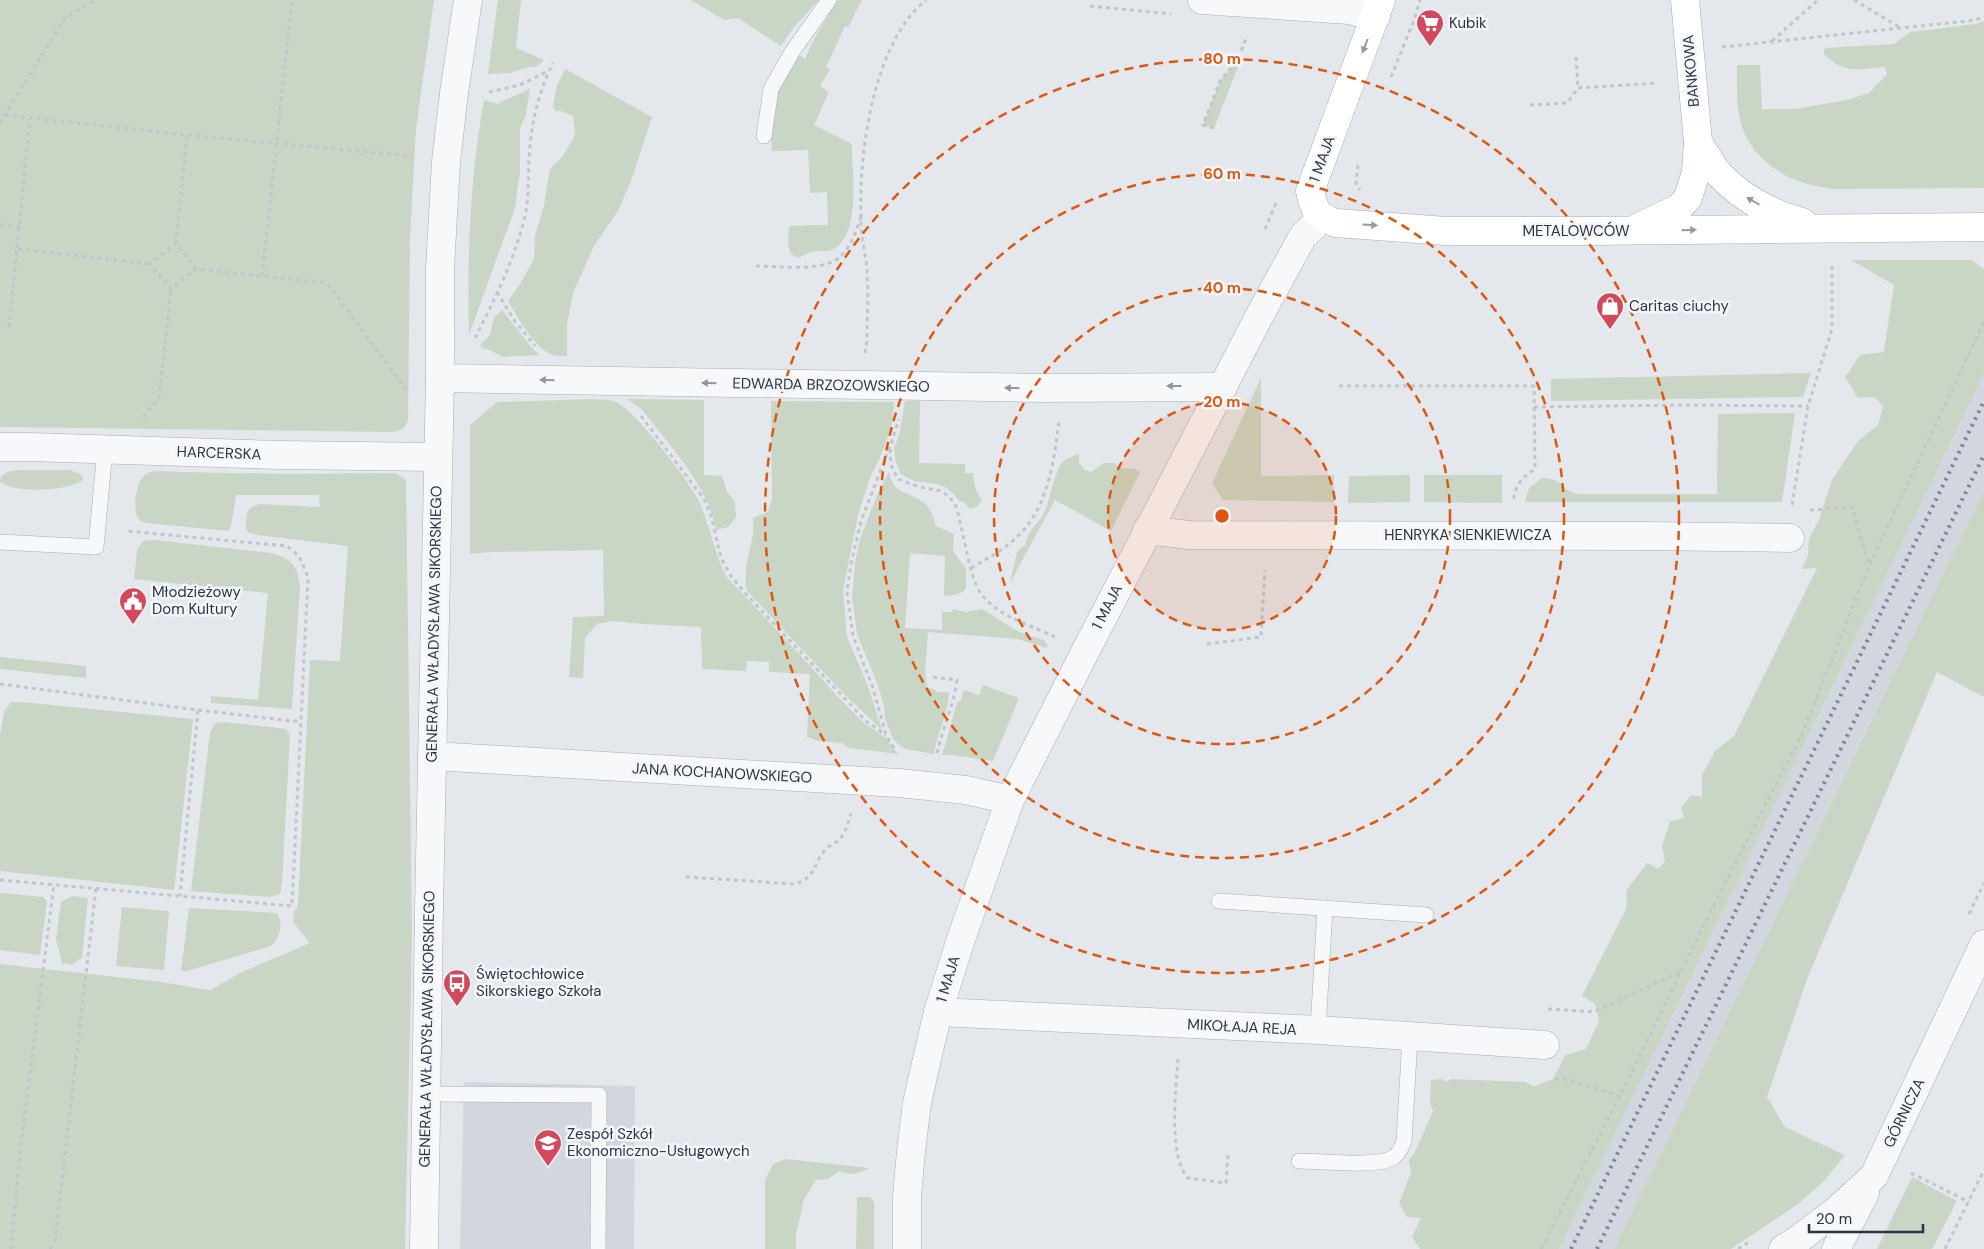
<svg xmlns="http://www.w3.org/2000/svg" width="1984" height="1249" font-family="'DM Sans',sans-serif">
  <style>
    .built { fill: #d2d6de }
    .green { fill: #c9d6c5 }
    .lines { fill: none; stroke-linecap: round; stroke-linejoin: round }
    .lane-casing { stroke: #a9aeb7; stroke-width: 16 }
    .street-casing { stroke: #a9aeb7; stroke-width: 29 }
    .secondary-casing { stroke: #a9aeb7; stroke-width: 29 }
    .path { stroke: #c2c5cb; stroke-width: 3; stroke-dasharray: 4 4; stroke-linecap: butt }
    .lane { stroke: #f7f8fa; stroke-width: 15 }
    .street { stroke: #f7f8fa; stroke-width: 28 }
    .secondary { stroke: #fff; stroke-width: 28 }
    .rail { stroke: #7d8696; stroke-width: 4; stroke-dasharray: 2.5 5; stroke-linecap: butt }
    .oneway { fill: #959aa2 }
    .oneway2 { fill: #9196a0 }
    .ring { fill: none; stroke: #df570f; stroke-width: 2.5; stroke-dasharray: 9 6 }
    .labels { text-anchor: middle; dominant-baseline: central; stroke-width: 5; stroke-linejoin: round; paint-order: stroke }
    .poi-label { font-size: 15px; fill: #2b3445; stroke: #f4f6f9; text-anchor: start }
    .street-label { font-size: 15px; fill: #2b3445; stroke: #f4f6f9 }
    .centre { fill: #df570f; stroke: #f4f6f9; stroke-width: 2.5 }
    .ring-label { font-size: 15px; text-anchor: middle; font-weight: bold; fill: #df570f; stroke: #f4f6f9; stroke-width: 5; stroke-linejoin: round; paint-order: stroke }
  </style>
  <rect width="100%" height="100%" fill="#e4e7ec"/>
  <g class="built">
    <path d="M1984,374v116l-370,759h-55z"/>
    <path d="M464,1082l171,4 -1,163h-174z"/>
  </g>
  <g class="green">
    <path d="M0,0h434l-18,129 -6,109 -2,183 -5,8 -9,3 -394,-5z"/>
    <path d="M498,0h23l-5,48 28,12 -8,7h-7l-19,6 -22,1z"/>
    <path d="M691,0h128l-25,27 -13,19 -43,-28 -14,2z"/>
    <path d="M838,0h24l-14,27 -3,-1 -19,41 4,2 -10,17 9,6 -15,33 36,18 2,3c0,27 10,95 -23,105 -4,1 -9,0 -12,0 -6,1 -13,4 -19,7l-7,-4 -3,-9 1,-19 39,-1 -1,-33 -17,1 -2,-43 -36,1 -2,-25 5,-35 21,-38 9,6 9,-20z"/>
    <path d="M1984,21v167l-152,1c-11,-2 -23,-4 -34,-8 -27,-10 -52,-33 -58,-62 -4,-17 -3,-37 -3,-54h23l2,44h33l52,-9 22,-7 18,-19 -2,-7c-28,2 -41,8 -62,-14l2,-5 69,-4 16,-12 66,-8z"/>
    <path d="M1237,61l3,1 -26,66 -11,-3 17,-44z"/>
    <path d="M565,69l87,48 -21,64 -13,30 -24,35 -21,47 -6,31v32c-5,0 -12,0 -16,-2 -18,-7 -33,-37 -43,-53l12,-17 14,-25 1,-24 9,-29 6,-37 12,-12 10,-16 3,-7 -2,-18 -12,-5h-5l-3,-4 3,-19z"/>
    <path d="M530,88l-4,27 -6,13v44l-5,36 -46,127c-2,-77 1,-159 15,-235l14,4c11,-7 22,-9 32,-16z"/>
    <path d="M1851,260h121l12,9v105l-425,875h-139l-8,-12 9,-19 -14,-1 -8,-14 12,-30 -2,-13 6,-8 18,-41 -3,-9 1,-22 11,-1 4,3 5,-3 74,3 9,4 19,-7 12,-24 21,-6 13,-28 -4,-17 -13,-8 44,-87 1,-19 20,-27 12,6 6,-8 -3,-15 8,-25 14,-3 -3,-10 10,-13 11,2v-22l13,-24 19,-15 83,-168 -15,1 6,-14 1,-16 10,-19 13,-40 26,-39 20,-16 5,-18 -8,-10 -17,1 -13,-21 15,-22 24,-3 10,-67z"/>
    <path d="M502,310l31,39 7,6 -37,2 -16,-8h-4l-3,-4 10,-10 4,-17z"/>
    <path d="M1811,373l-8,24 -252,4v-22z"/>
    <path d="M1261,378v98l73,-1v27l-111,-2 -11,-17z"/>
    <path d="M594,399c7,1 16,0 22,3 18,7 74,80 83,99 11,25 15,51 27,75l88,94 24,27 26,26 21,14 13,17 -49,-6 -7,-5 -23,-2 -12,-4 3,-63 -41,-2v-10l-22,-1 -1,10 -44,-2 -1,-42 -58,-3 -30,-3 -16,3 -12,14 -2,40 -14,-1 4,-60 31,-1 -1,-66 -112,2 -21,2v-129l27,-23z"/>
    <path d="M627,399l77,1v75l18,1 5,16 8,9 1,16 -8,10 -12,3c-8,-44 -42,-79 -69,-114l-7,-8z"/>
    <path d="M771,401l123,1 -2,21 -10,30 -12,25 -12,37 -15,76 4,46 21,49 14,44 -35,-33 -100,-106c-6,-27 9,-48 6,-73l15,-6 4,-14z"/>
    <path d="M905,401h15l-1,62 46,1v9h8l2,15 7,12 -5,7 -7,2 -6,-7 -5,-1 -6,-8 -8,-6 -8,-3 -23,-3 -13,-7 -5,-11 -2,-15 6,-16z"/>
    <path d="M1795,413l-13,89h-257l4,-14 13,-10c21,0 21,14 37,16h138l1,-80z"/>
    <path d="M1079,454v8l5,8 7,2 13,-9h10l6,5 15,1 5,3 -29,59 -56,-31 -45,83 7,-31 9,-8c1,-14 13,-20 19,-33 5,-12 10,-40 17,-48 4,-5 11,-7 17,-9z"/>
    <path d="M18,470h52l12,5 1,5c-16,11 -67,14 -83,2l1,-5 6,-5z"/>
    <path d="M179,472l111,2 106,-1 10,7 6,453 -7,316h-405v-285l161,18 49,8 30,-17 70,-30 -17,-21 1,-10 4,-7 12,-245 30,1 8,-115 -91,-11 -8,-2 -3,-4c1,-15 -2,-21 14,-25l60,3 -1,-12h-83l-5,31 -3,5 -82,-8c-4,-1 -7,-3 -9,-7 -4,-10 -1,-38 11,-43 8,-3 22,-1 31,-1z"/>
    <path d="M889,472c5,24 18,18 34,30 8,6 10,15 13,24l18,8 -1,17 13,18v20l-7,5 -15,2 1,-40 -35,-3 -5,75 37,2v-18h10l1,-3 13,3 16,-3c16,9 30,21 48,27 7,3 12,1 17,8v4l-29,-9 -90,-7 -3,39 2,16 12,5h10c0,21 -12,41 -15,62l-28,-5 -7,-4 -6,-6 -8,-20 -1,-13 -7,-23 -20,-49 -5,-36 3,-36 5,-23 17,-44z"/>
    <path d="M1410,475v27l-62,1 1,-27z"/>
    <path d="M1424,475h78v28l-78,-1z"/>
    <path d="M1984,490v207l-47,-25 -130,307 -40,118 18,30 60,28 -21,26 -26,23 -67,45h-117z"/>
    <path d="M154,540l117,13c21,6 26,11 29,33l-8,123 -81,-6v-7l47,4 10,-107 -134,-14 3,-29 6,-9z"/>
    <path d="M0,657l86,9v12l-86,-9z"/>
    <path d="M983,685l36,13 -26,63 -41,-6h-10l15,-52 4,-3 3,-10 15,5z"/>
    <path d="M11,702h11l171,17 -19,171 -174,-19v-136l4,-23z"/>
    <path d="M225,722l61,7 4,6 -8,148 -2,11 -9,3 -80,-6 19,-159 5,-9z"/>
    <path d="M0,893l43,4 4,5 -7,53 -40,-5z"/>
    <path d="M72,896l16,2 -6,59 -10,8 -10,-2 -6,-24 5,-37z"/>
    <path d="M122,907l47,4 -5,59 -48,-4z"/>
    <path d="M189,908l88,5c7,11 3,25 -6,33l-84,25h-6z"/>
    <path d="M786,1159l83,9c-10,6 -19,8 -30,3l-11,8 -12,1 -12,19 -8,36v14h-31v-69l8,-16z"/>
    <path d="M1912,1177l45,24 -25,48h-55z"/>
    <path d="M857,1197h13l4,5v47h-18z"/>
  </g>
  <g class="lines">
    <g class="lane-casing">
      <g id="lane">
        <path d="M764,136l7,-47 21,-37 37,-52"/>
        <path d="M0,542l96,5 9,-98"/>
        <path d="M1219,901l207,14"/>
        <path d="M1318,1030l7,-122"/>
        <path d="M426,1094l173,1 -1,154"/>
        <path d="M1299,1161c21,0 79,7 95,-4 5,-4 8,-10 10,-16l6,-104"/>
      </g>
    </g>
    <g class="street-casing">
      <g id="street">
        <path d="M1202,0l147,10 27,7"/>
        <path d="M440,378l601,10 182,-1"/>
        <path d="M0,447h30l250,8 157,2"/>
        <path d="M1147,530l42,5 456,1 145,2"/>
        <path d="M432,756l467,27 67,7 44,10"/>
        <path d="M938,1012l380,18 227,15"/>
        <path d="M424,1249l5,-341 11,-530v-109l6,-107 8,-69 14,-93"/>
        <path d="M907,1249v-53l4,-45 6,-48 10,-44 11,-47 22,-70 50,-142 74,-146 178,-343 41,-75 19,-18"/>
        <path d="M1783,1249l16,-10 39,-30 36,-33 110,-232"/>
        <path d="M1836,1249l29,-56"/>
      </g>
    </g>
    <g class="secondary-casing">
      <g id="secondary">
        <path d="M1381,0l-71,191c5,20 6,25 26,32l110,8h140l398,-4"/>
        <path d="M1698,142c7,10 13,23 21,32 22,24 53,40 83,48"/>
        <path d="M1639,227l40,-19 9,-10 8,-26 2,-30 -13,-142"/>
      </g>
    </g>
    <g class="path">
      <path d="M1854,0l47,28"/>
      <path d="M1090,6l81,8"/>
      <path d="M1772,41l46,-41"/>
      <path d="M1722,47l254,-27 8,-4"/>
      <path d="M1576,57l2,31"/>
      <path d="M1391,77l23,-57 6,-20"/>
      <path d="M489,92l31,-7 28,-14"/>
      <path d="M1530,105l37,-2 11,-15 80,-5"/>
      <path d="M5,115l182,20 225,21"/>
      <path d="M0,123l65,-105 30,-18"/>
      <path d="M1214,128l-11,-3 17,-44 17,-20 10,-25"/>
      <path d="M1358,165l-2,18 4,7"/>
      <path d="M0,225l20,2"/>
      <path d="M1265,229l12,-28"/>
      <path d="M176,243l11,-108"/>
      <path d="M18,249l132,15"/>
      <path d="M756,266c22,0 71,7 86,-11 10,-11 14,-24 19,-38"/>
      <path d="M196,269l-20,-26 -26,21 21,25 25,-20 131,14 79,106"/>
      <path d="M262,276l30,-276"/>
      <path d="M497,292l17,28 21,26"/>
      <path d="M9,327l21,-209"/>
      <path d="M475,338c19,-37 43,-86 51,-127 3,-18 2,-35 3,-53 2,-34 9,-65 24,-95"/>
      <path d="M865,353c2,-9 2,-18 2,-27 1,-19 1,-38 0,-57 -1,-11 -4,-23 -5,-34 -6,-67 8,-190 64,-235"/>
      <path d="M1339,386h195l1,83c-12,8 -21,16 -21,32"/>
      <path d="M1534,407l149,-2 125,1"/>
      <path d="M641,416l63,83 7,17 10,42 10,18 14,17 121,128 20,14"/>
      <path d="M143,417l16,-19 12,-109"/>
      <path d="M890,449l1,16 7,14c6,2 12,5 19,7 19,6 23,-1 38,18 9,24 13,73 27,91 17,22 49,30 73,42"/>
      <path d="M1792,505l16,-99 24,-77v-67"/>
      <path d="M1810,510l42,-3 17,59"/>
      <path d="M971,568c16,-9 32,-18 45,-30 32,-29 38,-77 43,-117"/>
      <path d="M1207,644l54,-7 4,-67"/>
      <path d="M933,677l24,3c-3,26 -15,49 -20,74"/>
      <path d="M0,684l198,26 -18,186"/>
      <path d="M198,710l103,12"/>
      <path d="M894,748l-8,-13 -13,-47 -20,-52 -6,-44 4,-28 10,-43 31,-80 7,-22"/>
      <path d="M686,877l109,7c21,-6 18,-20 30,-34 3,-4 9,-6 13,-9 8,-8 10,-17 13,-28"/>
      <path d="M0,880l292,26 16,-329 -9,-21 -12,-10 -161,-15"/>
      <path d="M1969,914l15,-31"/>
      <path d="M1548,1009l46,3 88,-41"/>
      <path d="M1178,1059c-2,29 -10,98 10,119l38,5 2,-29"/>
      <path d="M1555,1079h10l55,17"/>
      <path d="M1911,1173l58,29"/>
      <path d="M11,1249l10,-105 33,-260"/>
      <path d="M50,1249l5,-9 41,-352"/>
      <path d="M1541,1249l79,-153 93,-189 90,-175 66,-166 115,-244"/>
      <path d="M1738,1249l11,-7"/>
      <path d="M1945,1249l39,-79"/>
    </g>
    <use href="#lane" class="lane"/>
    <use href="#street" class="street"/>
    <use href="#secondary" class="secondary"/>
    <g class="rail">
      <path d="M1571,1249l413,-848"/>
      <path d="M1597,1249l387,-794"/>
    </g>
  </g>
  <defs><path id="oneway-solid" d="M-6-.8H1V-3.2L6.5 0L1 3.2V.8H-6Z" transform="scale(1.25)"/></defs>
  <g class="oneway">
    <use href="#oneway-solid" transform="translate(1365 46) rotate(111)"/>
    <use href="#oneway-solid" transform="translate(1753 201) rotate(-150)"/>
    <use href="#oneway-solid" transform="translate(1370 225) rotate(4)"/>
    <use href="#oneway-solid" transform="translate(1689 230) rotate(-1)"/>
  </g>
  <g class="oneway2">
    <use href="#oneway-solid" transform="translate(547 380) rotate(-179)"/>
    <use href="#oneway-solid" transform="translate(709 383) rotate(-179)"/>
    <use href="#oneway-solid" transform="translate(1174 386) rotate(-180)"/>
    <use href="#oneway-solid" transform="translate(1012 388) rotate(-179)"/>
  </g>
  <circle cx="1222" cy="516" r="114" fill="#df570f" fill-opacity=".12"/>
  <g class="ring">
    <circle cx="1222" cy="516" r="114"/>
    <circle cx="1222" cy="516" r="228"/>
    <circle cx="1222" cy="516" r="342"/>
    <circle cx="1222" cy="516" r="457"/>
  </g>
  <defs>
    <g id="supermarket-pin" transform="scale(1.4375)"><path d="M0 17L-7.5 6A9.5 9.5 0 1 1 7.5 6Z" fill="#d1495b" stroke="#f4f6f9"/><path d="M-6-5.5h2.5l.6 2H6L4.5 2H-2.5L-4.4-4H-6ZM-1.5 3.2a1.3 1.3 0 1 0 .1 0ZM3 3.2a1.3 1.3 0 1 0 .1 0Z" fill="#fff"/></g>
    <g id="shop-pin" transform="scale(1.4375)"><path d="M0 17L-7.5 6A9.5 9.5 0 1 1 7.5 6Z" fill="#d1495b" stroke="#f4f6f9"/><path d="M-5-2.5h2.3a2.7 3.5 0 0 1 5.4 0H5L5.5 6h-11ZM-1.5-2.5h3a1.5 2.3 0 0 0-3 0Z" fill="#fff"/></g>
    <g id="civic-pin" transform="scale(1.4375)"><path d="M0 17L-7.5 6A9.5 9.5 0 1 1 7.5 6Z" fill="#d1495b" stroke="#f4f6f9"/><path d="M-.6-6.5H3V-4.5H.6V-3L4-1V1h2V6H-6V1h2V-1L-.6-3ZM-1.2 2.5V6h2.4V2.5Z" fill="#fff"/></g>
    <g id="bus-pin" transform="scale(1.4375)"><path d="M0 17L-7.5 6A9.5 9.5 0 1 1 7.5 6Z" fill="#d1495b" stroke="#f4f6f9"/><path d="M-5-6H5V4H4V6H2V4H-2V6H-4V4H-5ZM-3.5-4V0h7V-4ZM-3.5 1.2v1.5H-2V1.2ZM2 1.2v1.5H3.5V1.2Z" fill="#fff"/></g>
    <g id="school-pin" transform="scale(1.4375)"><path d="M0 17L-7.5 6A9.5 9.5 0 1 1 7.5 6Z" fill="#d1495b" stroke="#f4f6f9"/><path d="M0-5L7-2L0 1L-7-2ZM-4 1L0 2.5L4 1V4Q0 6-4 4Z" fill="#fff"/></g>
  </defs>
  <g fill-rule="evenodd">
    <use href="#supermarket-pin" x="1430" y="23"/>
    <use href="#shop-pin" x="1610" y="306"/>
    <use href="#civic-pin" x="133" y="601"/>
    <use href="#bus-pin" x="457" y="983"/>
    <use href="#school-pin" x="548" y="1143"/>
  </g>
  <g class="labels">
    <g class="poi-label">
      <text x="1449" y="23">Kubik</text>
      <text x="1629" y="306">Caritas ciuchy</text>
      <text x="152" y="592">Młodzieżowy<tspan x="152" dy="17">Dom Kultury</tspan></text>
      <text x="476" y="974">Świętochłowice<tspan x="476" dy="17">Sikorskiego Szkoła</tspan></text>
      <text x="567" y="1134">Zespół Szkół<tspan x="567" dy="17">Ekonomiczno-Usługowych</tspan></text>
    </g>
    <g class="street-label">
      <text transform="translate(1691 71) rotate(-95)">BANKOWA</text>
      <text transform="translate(1322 159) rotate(-70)">1 MAJA</text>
      <text x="1576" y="231">METALOWCÓW</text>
      <text transform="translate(831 385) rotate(1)">EDWARDA BRZOZOWSKIEGO</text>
      <text transform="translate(219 453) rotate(2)">HARCERSKA</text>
      <text x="1468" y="535">HENRYKA SIENKIEWICZA</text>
      <text transform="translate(1107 607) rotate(-63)">1 MAJA</text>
      <text transform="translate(434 624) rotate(-89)">GENERAŁA WŁADYSŁAWA SIKORSKIEGO</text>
      <text transform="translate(722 773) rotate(3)">JANA KOCHANOWSKIEGO</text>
      <text transform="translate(948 979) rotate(-73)">1 MAJA</text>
      <text transform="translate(1242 1027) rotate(3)">MIKOŁAJA REJA</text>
      <text transform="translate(427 1029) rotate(-89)">GENERAŁA WŁADYSŁAWA SIKORSKIEGO</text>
      <text transform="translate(1904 1113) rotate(-64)">GÓRNICZA</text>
    </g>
  </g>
  <circle cx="1222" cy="516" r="8" class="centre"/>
  <g class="ring-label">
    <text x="1222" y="64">80 m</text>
    <text x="1222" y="179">60 m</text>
    <text x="1222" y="293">40 m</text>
    <text x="1222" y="407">20 m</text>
  </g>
  <path d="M1809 1224v8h114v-8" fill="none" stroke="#2b3445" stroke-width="2.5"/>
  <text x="1816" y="1224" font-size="15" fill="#2b3445" stroke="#f4f6f9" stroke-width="4" paint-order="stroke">20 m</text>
</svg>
